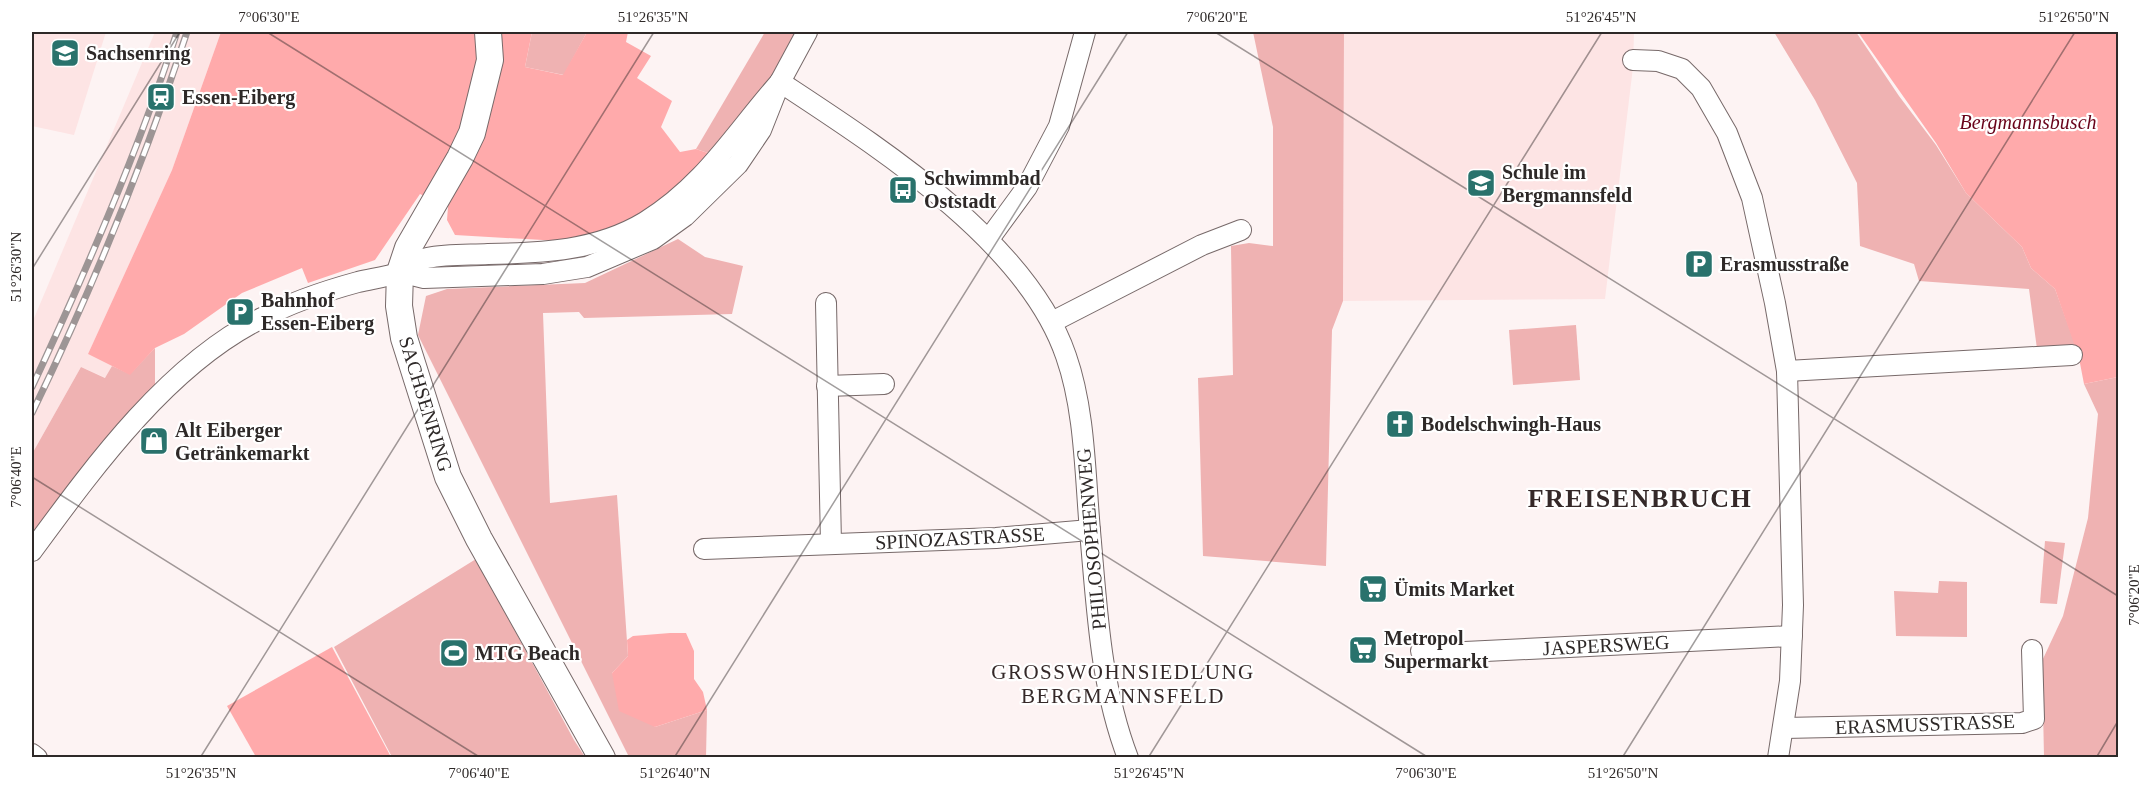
<svg xmlns="http://www.w3.org/2000/svg" width="2150" height="789" font-family="Georgia,serif">
  <style>
    .built { fill: #fde4e4 }
    .green { fill: #efb2b2 }
    .forest { fill: #ffaaab }
    .lines { fill: none; stroke-linecap: round; stroke-linejoin: round }
    .minor-casing { stroke: #776969; stroke-width: 22 }
    .tertiary-casing { stroke: #776969; stroke-width: 28 }
    .minor { stroke: #fff; stroke-width: 20 }
    .tertiary { stroke: #fff; stroke-width: 26 }
    .rail-casing { stroke: #9d9595; stroke-width: 7 }
    .rail { stroke: #fff; stroke-width: 4.5; stroke-dasharray: 14; stroke-linecap: butt }
    .ticks { fill: none; stroke: #2e2928; stroke-width: 1.5; stroke-opacity: 0.45 }
    .labels { text-anchor: middle; dominant-baseline: central; stroke-width: 4.5; stroke-linejoin: round; paint-order: stroke }
    .poi-label { font-size: 20px; font-weight: bold; fill: #2e2928; stroke: #fff; text-anchor: start }
    .park-label { font-size: 20px; font-style: italic; fill: #69031a; stroke: #fff }
    .street-label { font-size: 20px; fill: #2e2928; stroke: #fff }
    .neighbourhood-label { font-size: 21px; letter-spacing: 1.5px; fill: #352929; stroke: #fff }
    .district-label { font-size: 26px; font-weight: bold; letter-spacing: 1.5px; fill: #352929; stroke: #fff }
    .neatline { fill: none; stroke: #2e2928; stroke-width: 2 }
    .ticks-label { font-size: 15px; text-anchor: middle; fill: #2e2928 }
  </style>
  <rect width="100%" height="100%" fill="#fdf3f3"/>
  <g class="built">
    <path d="M32,32h74l-32,103 -42,-9z"/>
    <path d="M155,32h66l-49,138 -84,184 24,12 -6,12 -25,-11 -49,87v-131z"/>
    <path d="M1344,32h290l-1,35 -28,232 -262,2z"/>
  </g>
  <g class="green">
    <path d="M532,32h55l-23,43 -39,-8z"/>
    <path d="M765,32h41l-86,125 -24,-8z"/>
    <path d="M1253,32h91l-1,269 -11,29 -6,236 -123,-10 -5,-178 35,-3 -2,-129 18,-3 24,3v-119z"/>
    <path d="M1774,32h82l43,64 37,49 30,48 56,54 9,21 24,21 23,63 -41,-3 -8,-60 -110,-8 -5,-17 -54,-18 -3,-63 -42,-83z"/>
    <path d="M678,239l27,18 38,9 -11,48 -148,4 -5,-6 -36,1 7,190 67,-8 11,161 -16,17 43,54 52,-17 -1,47h-77l-211,-422 8,-39 21,-7 138,-6z"/>
    <path d="M1576,325l4,55 -67,5 -4,-55z"/>
    <path d="M155,348v50l-123,152v-96l49,-87 24,11 7,-12 18,8z"/>
    <path d="M2118,377v380h-74l-2,-96 21,-45 25,-98 10,-104 -14,-30z"/>
    <path d="M2045,541l20,2 -8,61 -17,-1z"/>
    <path d="M476,559l98,181 11,17h-193l-58,-110z"/>
    <path d="M1939,581l28,1v55l-71,-1 -2,-45 44,2z"/>
  </g>
  <g class="forest">
    <path d="M221,32h311l-7,35 38,8 24,-43h41l-2,10 25,14 -14,22 35,23 -11,26 19,25 16,-3 24,8 -18,19 -107,67 -140,-8 -8,-15 1,-13 -28,-13 -45,66 -67,23 -6,-15 -60,25 -58,41 -29,14 -25,27 -42,-21 84,-184z"/>
    <path d="M1858,32h260v345l-34,7 -5,-26 -24,-69 -24,-21 -9,-21 -56,-54 -30,-50z"/>
    <path d="M670,633h16l8,18v28l9,13 4,18 -52,17 -36,-16 -7,-38 16,-17 -1,-16 6,-4z"/>
    <path d="M332,647l59,110h-135l-29,-51z"/>
  </g>
  <g class="lines">
    <g class="minor-casing">
      <g id="minor">
        <path d="M1633,60l25,1 24,8 19,19 26,45 25,65 23,105 12,68 6,234 -3,76 -12,77"/>
        <path d="M780,82c97,64 247,159 286,274 19,54 19,118 24,175 7,77 10,154 38,227"/>
        <path d="M989,239l38,-52 32,-61 26,-94"/>
        <path d="M400,272l24,6 119,-4 44,-7 66,-28 32,-23 53,-52 23,-34 19,-48 27,-50"/>
        <path d="M826,303l5,241"/>
        <path d="M1052,322l150,-77 39,-15"/>
        <path d="M1787,371l285,-16"/>
        <path d="M827,386l57,-2"/>
        <path d="M704,549l292,-11 94,-8"/>
        <path d="M32,551c61,-83 136,-187 230,-233 30,-16 63,-27 96,-36 13,-3 27,-5 41,-9 10,-4 18,-13 28,-15 20,-4 41,-3 61,-4 54,-1 109,-3 157,-32 60,-37 90,-89 135,-140"/>
        <path d="M1421,651l44,1 327,-16"/>
        <path d="M1784,728l238,-5 12,-4 -2,-69"/>
        <path d="M32,754l5,4"/>
      </g>
    </g>
    <g class="tertiary-casing">
      <path id="tertiary" d="M488,32l2,28 -18,73 -12,25 -52,90 -8,24 -1,34 5,32 44,139 31,62 123,219"/>
    </g>
    <use href="#minor" class="minor"/>
    <use href="#tertiary" class="tertiary"/>
    <g class="rail-casing">
      <g id="rail">
        <path d="M32,387c54,-116 105,-233 145,-355"/>
        <path d="M32,413c60,-124 112,-250 155,-381"/>
      </g>
    </g>
    <use href="#rail" class="rail"/>
  </g>
  <path class="ticks" d="M267,32l1162,726M1215,32l903,564M32,269l148,-237M32,477l449,281M200,758l454,-726M674,758l454,-726M1148,758l454,-726M1622,758l453,-726M2096,758l22,-37"/>
  <defs>
    <g id="school-square" transform="scale(1.5)"><rect x="-9" y="-9" width="18" height="18" rx="4" fill="#29726c" stroke="#fff"/><path d="M0-5L7-2L0 1L-7-2ZM-4 1L0 2.5L4 1V4Q0 6-4 4Z" fill="#fff"/></g>
    <g id="station-square" transform="scale(1.5)"><rect x="-9" y="-9" width="18" height="18" rx="4" fill="#29726c" stroke="#fff"/><path d="M-3-6H3Q5-6 5-4V2Q5 4 3 4L4.5 6H3L1.5 4h-3L-3 6H-4.5L-3 4Q-5 4-5 2V-4Q-5-6-3-6ZM-3.5-4v3h7v-3ZM-3.5 1v1.5H-2V1ZM2 1v1.5H3.5V1Z" fill="#fff"/></g>
    <g id="bus-square" transform="scale(1.5)"><rect x="-9" y="-9" width="18" height="18" rx="4" fill="#29726c" stroke="#fff"/><path d="M-5-6H5V4H4V6H2V4H-2V6H-4V4H-5ZM-3.5-4V0h7V-4ZM-3.5 1.2v1.5H-2V1.2ZM2 1.2v1.5H3.5V1.2Z" fill="#fff"/></g>
    <g id="parking-square" transform="scale(1.5)"><rect x="-9" y="-9" width="18" height="18" rx="4" fill="#29726c" stroke="#fff"/><path d="M-3.5-5.5H1a3.5 3.5 0 0 1 0 7H-1V5.5H-3.5ZM-1-3.4V-.6H.8a1.4 1.4 0 0 0 0-2.8Z" fill="#fff"/></g>
    <g id="church-square" transform="scale(1.5)"><rect x="-9" y="-9" width="18" height="18" rx="4" fill="#29726c" stroke="#fff"/><path d="M-1.2-6h2.4v3.5h3.3v2.4h-3.3V6h-2.4V-.1h-3.3v-2.4h3.3Z" fill="#fff"/></g>
    <g id="shop-square" transform="scale(1.5)"><rect x="-9" y="-9" width="18" height="18" rx="4" fill="#29726c" stroke="#fff"/><path d="M-5-2.5h2.3a2.7 3.5 0 0 1 5.4 0H5L5.5 6h-11ZM-1.5-2.5h3a1.5 2.3 0 0 0-3 0Z" fill="#fff"/></g>
    <g id="supermarket-square" transform="scale(1.5)"><rect x="-9" y="-9" width="18" height="18" rx="4" fill="#29726c" stroke="#fff"/><path d="M-6-5.5h2.5l.6 2H6L4.5 2H-2.5L-4.4-4H-6ZM-1.5 3.2a1.3 1.3 0 1 0 .1 0ZM3 3.2a1.3 1.3 0 1 0 .1 0Z" fill="#fff"/></g>
    <g id="stadium-square" transform="scale(1.5)"><rect x="-9" y="-9" width="18" height="18" rx="4" fill="#29726c" stroke="#fff"/><path d="M0-5a6.5 5 0 1 0 0 10a6.5 5 0 1 0 0-10ZM-3.5-1.8h7v3.6h-7Z" fill="#fff"/></g>
  </defs>
  <g fill-rule="evenodd">
    <use href="#school-square" x="65" y="53"/>
    <use href="#station-square" x="161" y="97"/>
    <use href="#school-square" x="1481" y="183"/>
    <use href="#bus-square" x="903" y="190"/>
    <use href="#parking-square" x="1699" y="264"/>
    <use href="#parking-square" x="240" y="312"/>
    <use href="#church-square" x="1400" y="424"/>
    <use href="#shop-square" x="154" y="441"/>
    <use href="#supermarket-square" x="1373" y="589"/>
    <use href="#supermarket-square" x="1363" y="650"/>
    <use href="#stadium-square" x="454" y="653"/>
  </g>
  <g class="labels">
    <g class="poi-label">
      <text x="86" y="53">Sachsenring</text>
      <text x="182" y="97">Essen-Eiberg</text>
      <text x="1502" y="172">Schule im<tspan x="1502" dy="23">Bergmannsfeld</tspan></text>
      <text x="924" y="178">Schwimmbad<tspan x="924" dy="23">Oststadt</tspan></text>
      <text x="1720" y="264">Erasmusstraße</text>
      <text x="261" y="300">Bahnhof<tspan x="261" dy="23">Essen-Eiberg</tspan></text>
      <text x="1421" y="424">Bodelschwingh-Haus</text>
      <text x="175" y="430">Alt Eiberger<tspan x="175" dy="23">Getränkemarkt</tspan></text>
      <text x="1394" y="589">Ümits Market</text>
      <text x="1384" y="638">Metropol<tspan x="1384" dy="23">Supermarkt</tspan></text>
      <text x="475" y="653">MTG Beach</text>
    </g>
    <g class="park-label">
      <text x="2028" y="122">Bergmannsbusch</text>
    </g>
    <g class="street-label">
      <text transform="translate(426 404) rotate(73)">SACHSENRING</text>
      <text transform="translate(960 538) rotate(-3)">SPINOZASTRASSE</text>
      <text transform="translate(1091 539) rotate(-95)">PHILOSOPHENWEG</text>
      <text transform="translate(1606 645) rotate(-3)">JASPERSWEG</text>
      <text transform="translate(1925 724) rotate(-2)">ERASMUSSTRASSE</text>
    </g>
    <g class="neighbourhood-label">
      <text x="1123" y="672">GROSSWOHNSIEDLUNG<tspan x="1123" dy="24">BERGMANNSFELD</tspan></text>
    </g>
    <g class="district-label">
      <text x="1640" y="498">FREISENBRUCH</text>
    </g>
  </g>
  <rect width="2150" height="789" fill="none" stroke="#ffffff" stroke-width="66"/>
  <rect x="33" y="33" width="2084" height="723" class="neatline"/>
  <g class="ticks-label">
    <text x="269" y="22">7°06'30"E</text>
    <text x="653" y="22">51°26'35"N</text>
    <text x="1217" y="22">7°06'20"E</text>
    <text x="1601" y="22">51°26'45"N</text>
    <text x="2074" y="22">51°26'50"N</text>
    <text transform="translate(16 267) rotate(-90)" y="5">51°26'30"N</text>
    <text transform="translate(16 477) rotate(-90)" y="5">7°06'40"E</text>
    <text transform="translate(2134 595) rotate(-90)" y="5">7°06'20"E</text>
    <text x="201" y="778">51°26'35"N</text>
    <text x="479" y="778">7°06'40"E</text>
    <text x="675" y="778">51°26'40"N</text>
    <text x="1149" y="778">51°26'45"N</text>
    <text x="1426" y="778">7°06'30"E</text>
    <text x="1623" y="778">51°26'50"N</text>
  </g>
</svg>
